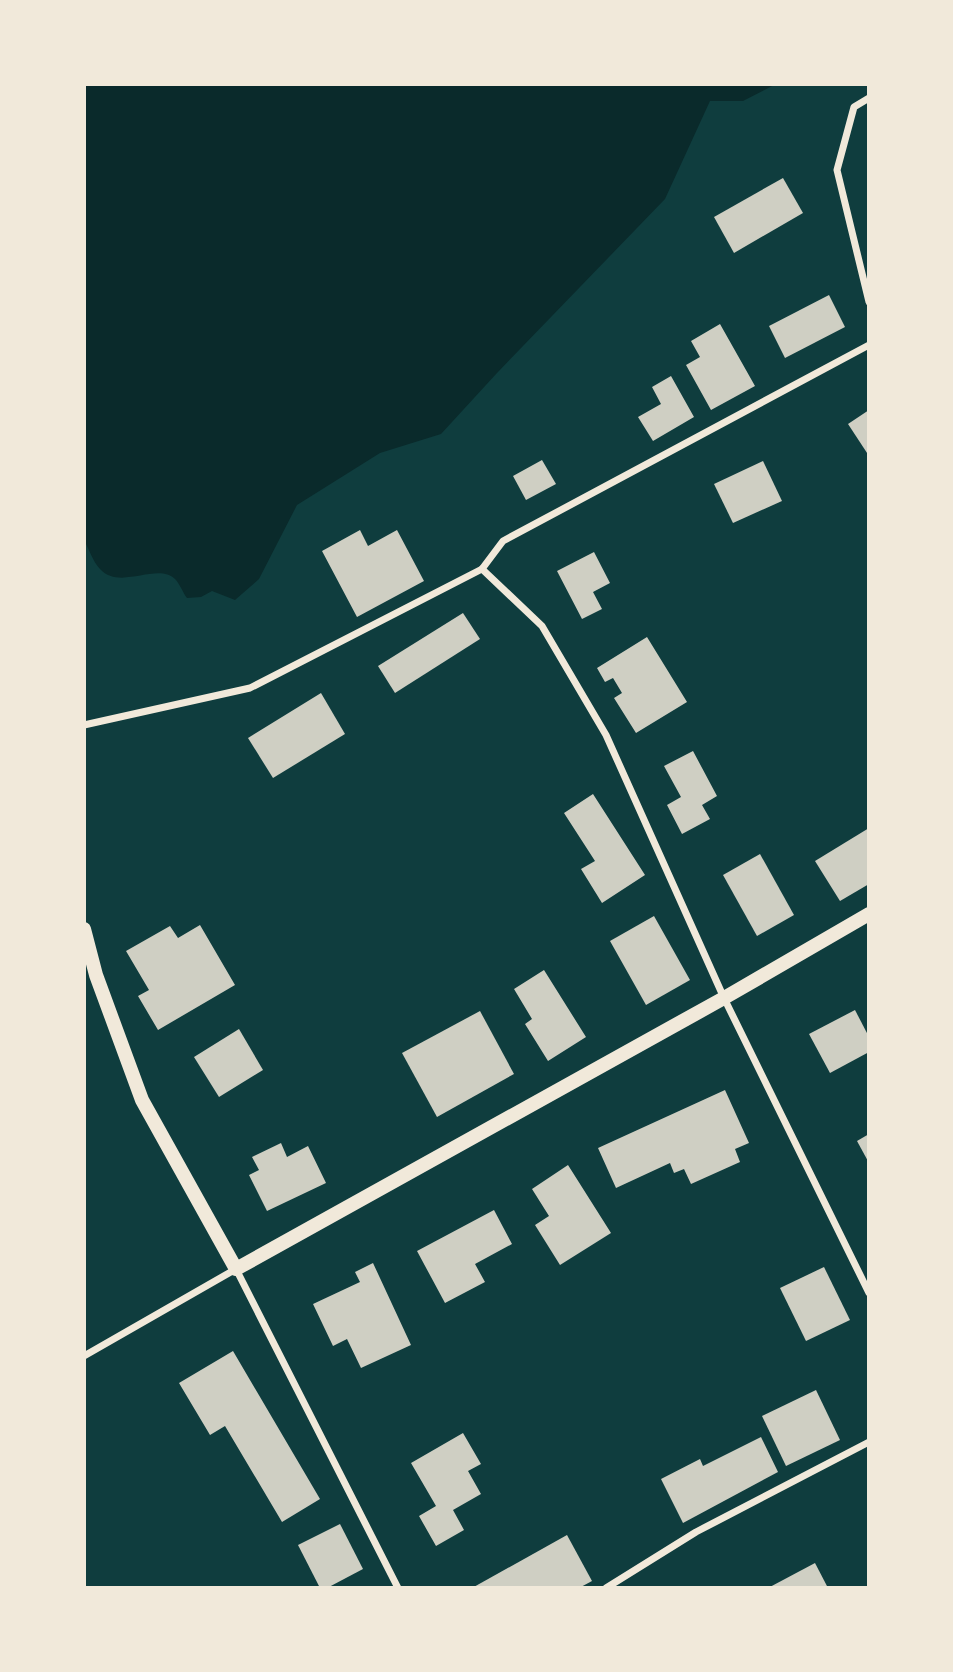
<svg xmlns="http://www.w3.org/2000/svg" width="953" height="1672" font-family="'Noto Sans',sans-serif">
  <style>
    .water { fill: #0a2a2b }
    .building { fill: #cfcfc3 }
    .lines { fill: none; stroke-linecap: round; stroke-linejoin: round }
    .minor { stroke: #f1e9da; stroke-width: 7 }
    .secondary { stroke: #f1e9da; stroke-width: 14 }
  </style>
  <rect width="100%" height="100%" fill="#0f3d3e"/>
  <path class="water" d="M84,84h692l-33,17h-33l-45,98 -168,174 -56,61 -61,19 -83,52 -38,74 -24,21 -23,-9 -11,6 -14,1c-4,-5 -7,-14 -12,-19 -18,-17 -55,12 -75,-10 -7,-7 -11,-20 -16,-29z"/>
  <g class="building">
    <path d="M783,178l20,35 -69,40 -20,-36z"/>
    <path d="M829,295l16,32 -60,31 -16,-32z"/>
    <path d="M720,324l35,62 -44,24 -25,-45 14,-8 -9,-16z"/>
    <path d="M671,376l23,41 -41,24 -15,-24 23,-13 -9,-17z"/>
    <path d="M869,410v46l-21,-32z"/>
    <path d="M542,460l14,24 -30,16 -13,-24z"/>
    <path d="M763,461l19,40 -49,22 -19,-39z"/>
    <path d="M360,530l8,16 29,-16 27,51 -67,36 -35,-66z"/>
    <path d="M594,552l16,31 -17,9 9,17 -20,10 -25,-48z"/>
    <path d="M463,613l17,26 -85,54 -17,-27z"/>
    <path d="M647,637l40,65 -51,31 -22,-35 8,-5 -9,-15 -8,4 -8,-14z"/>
    <path d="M321,693l24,41 -72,44 -25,-40z"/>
    <path d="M693,751l24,45 -15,9 8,14 -28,15 -15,-29 14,-8 -17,-31z"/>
    <path d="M593,794l52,81 -43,28 -21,-34 14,-8 -31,-48z"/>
    <path d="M869,828v56l-29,17 -25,-40z"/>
    <path d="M760,854l34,61 -37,21 -34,-61z"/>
    <path d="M654,916l36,64 -44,25 -36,-64z"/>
    <path d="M200,925l35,60 -77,45 -20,-34 11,-6 -23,-39 44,-25 8,12z"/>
    <path d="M544,970l42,67 -38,24 -23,-37 7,-5 -18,-30z"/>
    <path d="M855,1010l14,27v15l-39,21 -21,-39z"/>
    <path d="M480,1011l34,63 -77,43 -35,-64z"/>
    <path d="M239,1029l24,41 -44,27 -25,-40z"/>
    <path d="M725,1090l24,53 -14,6 5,13 -49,22 -7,-15 -10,4 -4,-10 -54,25 -18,-40z"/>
    <path d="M869,1134v29l-12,-22z"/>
    <path d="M281,1143l6,14 21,-11 18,37 -59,28 -18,-36 10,-5 -7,-13z"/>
    <path d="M568,1165l43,68 -51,32 -25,-40 14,-9 -17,-27z"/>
    <path d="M494,1210l18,34 -37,20 10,18 -40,21 -28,-52z"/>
    <path d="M373,1263l38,82 -50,23 -14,-29 -14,7 -20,-42 47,-22 -5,-10z"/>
    <path d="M824,1267l26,53 -44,21 -26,-53z"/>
    <path d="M233,1351l87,148 -38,23 -57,-96 -15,9 -31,-52z"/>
    <path d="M816,1390l24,50 -54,26 -24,-50z"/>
    <path d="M463,1433l18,31 -13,7 13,23 -28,16 11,20 -28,16 -17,-30 17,-10 -25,-43z"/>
    <path d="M761,1437l17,35 -95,51 -22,-44 39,-20 3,7z"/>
    <path d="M340,1524l23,45 -36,19h-7l-22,-43z"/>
    <path d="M567,1535l25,46 -13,7h-107z"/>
    <path d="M815,1563l13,25h-60z"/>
  </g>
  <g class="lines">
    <g class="minor">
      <path d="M869,98l-15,9 -17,63 32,132"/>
      <path d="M482,569l60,57 64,109 118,263 145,295"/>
      <path d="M84,725l166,-37 232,-119 21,-28 366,-196"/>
      <path d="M84,1356l152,-87 162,319"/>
      <path d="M606,1588l90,-56 173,-90"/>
    </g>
    <path class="secondary" d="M84,929l12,46 46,125 94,169 488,-271 145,-84"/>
  </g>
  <rect width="953" height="1672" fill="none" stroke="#f1e9da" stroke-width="172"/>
</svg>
